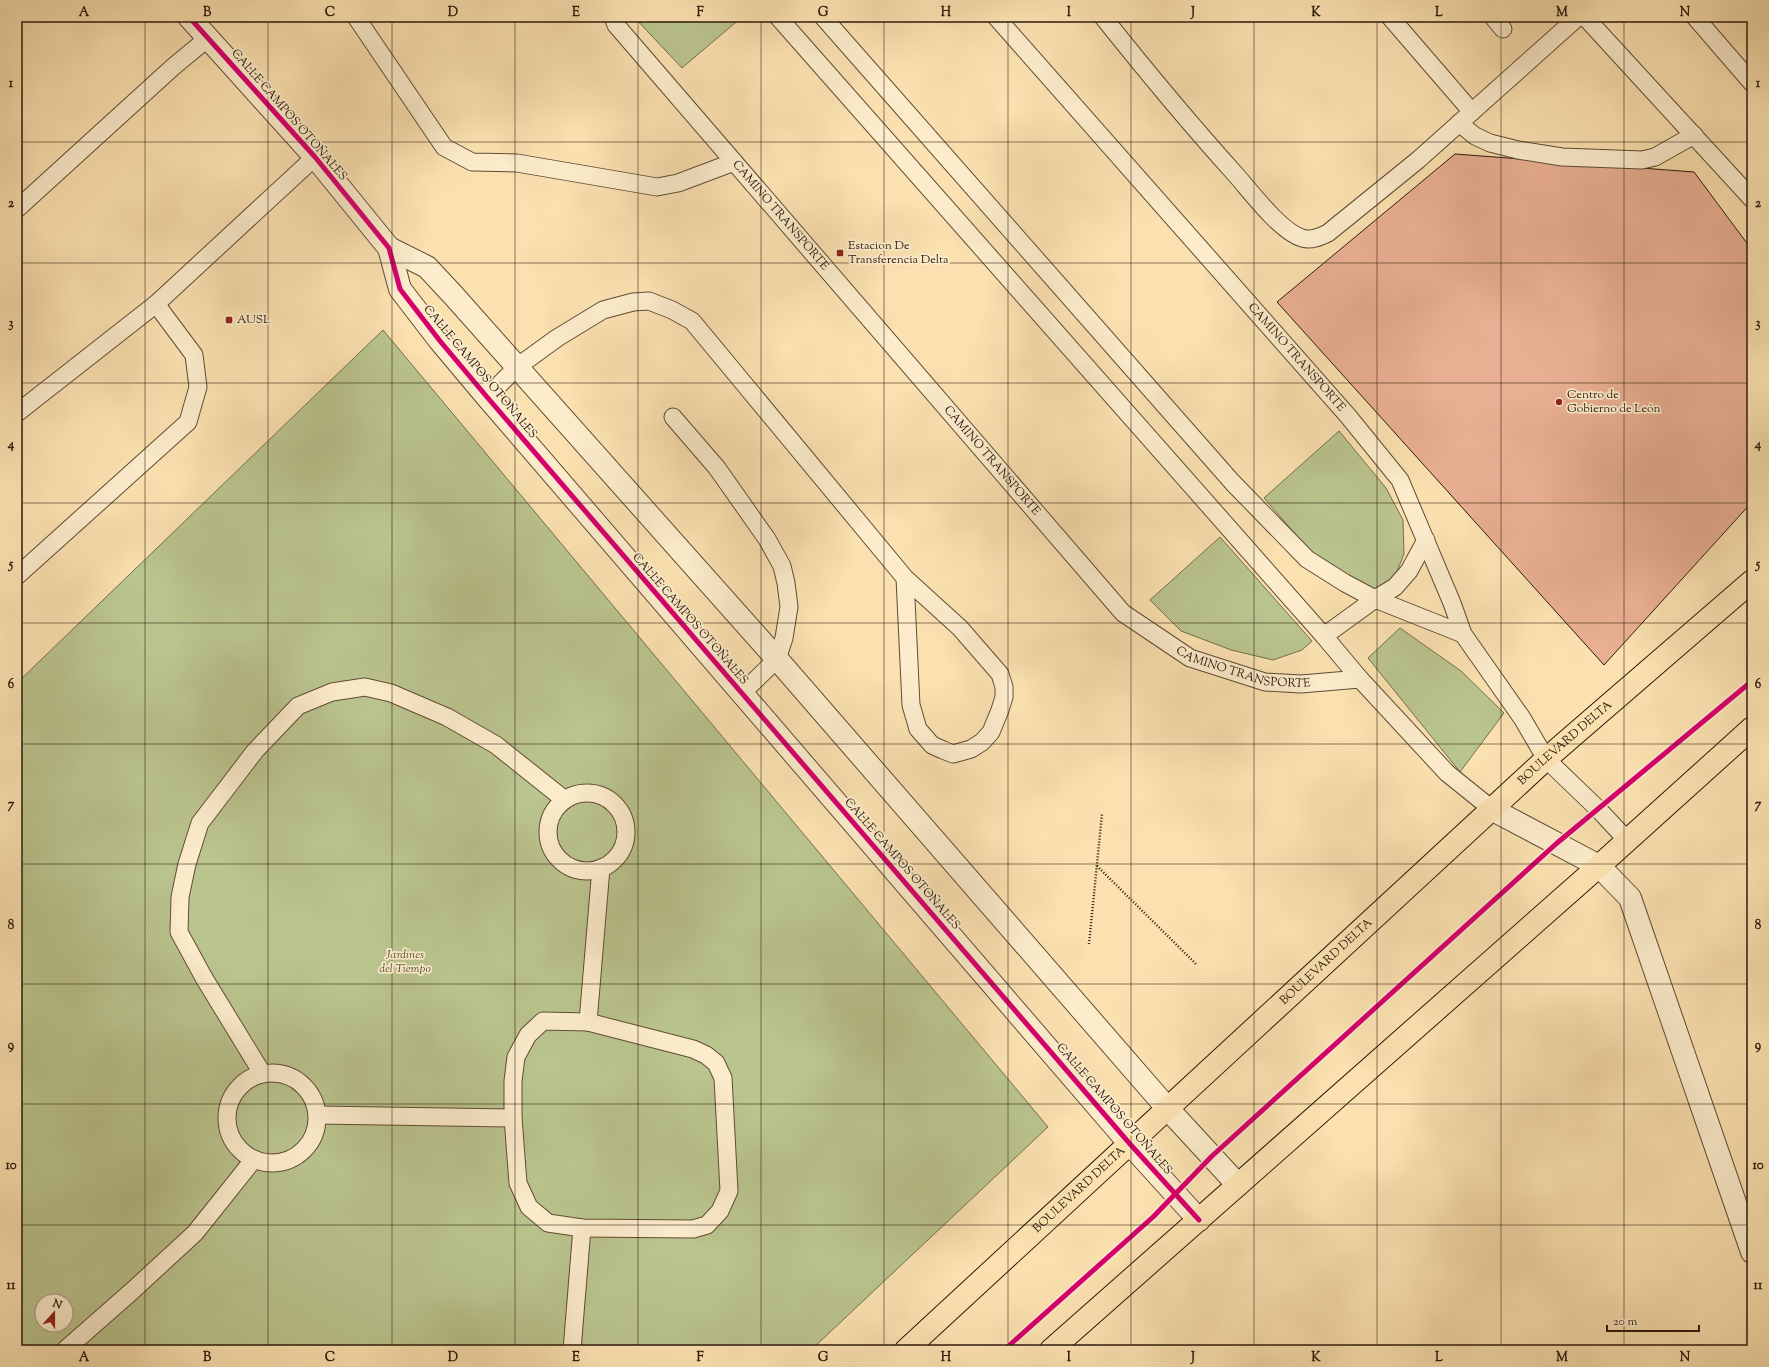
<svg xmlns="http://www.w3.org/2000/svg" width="1769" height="1367" font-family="'Sorts Mill Goudy',serif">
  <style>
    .green { fill: #bac48e; stroke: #736f4c; fill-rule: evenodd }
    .building { fill: #e9af92; stroke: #2c1a0b }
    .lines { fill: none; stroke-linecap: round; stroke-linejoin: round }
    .service-casing { stroke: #604c34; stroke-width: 19 }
    .minor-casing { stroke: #604c34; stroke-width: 24 }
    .tertiary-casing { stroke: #604c34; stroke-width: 24 }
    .primary-casing { stroke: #2c1a0b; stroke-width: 24 }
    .path { stroke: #2c1a0b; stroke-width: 2.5; stroke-dasharray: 1 2; stroke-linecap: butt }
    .service { stroke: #fceccc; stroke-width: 17 }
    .minor { stroke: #fceccc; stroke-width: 22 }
    .tertiary { stroke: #fceccc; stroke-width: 22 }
    .primary { stroke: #fbe1b0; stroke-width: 22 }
    .cycleway-casing { stroke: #fceccc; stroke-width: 8 }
    .cycleway { stroke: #d6006c; stroke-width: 5 }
    .grid { fill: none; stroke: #2c1a0b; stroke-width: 1; stroke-opacity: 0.55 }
    .poi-dot { fill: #8f2418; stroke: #fceccc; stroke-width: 1.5 }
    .labels { text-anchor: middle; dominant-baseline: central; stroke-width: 3.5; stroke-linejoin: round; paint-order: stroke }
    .street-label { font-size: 12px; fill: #2c1a0b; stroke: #fceccc }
    .poi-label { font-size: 12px; fill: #2c1a0b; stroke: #fceccc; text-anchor: start }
    .park-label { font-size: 12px; font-style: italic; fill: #574d32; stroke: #fceccc }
    .neatline { fill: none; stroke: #2c1a0b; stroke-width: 1.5 }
    .grid-label { font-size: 13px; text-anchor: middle; font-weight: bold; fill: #2c1a0b }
  </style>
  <rect width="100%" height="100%" fill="#fbe1b0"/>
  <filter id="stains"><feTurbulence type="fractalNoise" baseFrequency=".005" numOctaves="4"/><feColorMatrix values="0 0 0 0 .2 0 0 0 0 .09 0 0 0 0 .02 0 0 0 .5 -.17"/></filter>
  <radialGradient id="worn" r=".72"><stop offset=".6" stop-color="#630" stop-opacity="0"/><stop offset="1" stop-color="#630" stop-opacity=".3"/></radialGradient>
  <g class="green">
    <path d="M634,17h108l-60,51z"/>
    <path d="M383,330l665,797 -237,223h-794v-667zM42,1301h24v24h-24z"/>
    <path d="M1339,431l47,57 17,32 1,34 -12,30 -15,10 -66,-42 -47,-54z"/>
    <path d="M1220,537l92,104 -10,9 -29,10 -42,-10 -50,-19 -31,-31z"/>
    <path d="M1400,628l61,43 43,42 -44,59 -92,-114z"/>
  </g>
  <path class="building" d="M1455,154l239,18 58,78v252l-148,163 -327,-363z"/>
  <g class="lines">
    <g class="service-casing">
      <g id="service">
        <path d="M356,17l88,130 28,15 45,1 140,24 21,-4 56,-21"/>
        <path id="s1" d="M613,17l3,8 507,588 67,45 75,24 36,2 59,-5 87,94 46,37"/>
        <path d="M778,17l546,619 36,43"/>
        <path d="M823,17l410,466 74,76 38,24 30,16 88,35"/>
        <path id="s2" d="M996,17l352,399 52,64 52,123 11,31 59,84 24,41 52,50 29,31"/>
        <path d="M1103,17c43,54 87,107 133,158 15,17 45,57 66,63 9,3 18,-1 26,-5l90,-73 160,-143"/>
        <path d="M1390,17l82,95"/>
        <path d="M1493,17l10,12"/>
        <path d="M1585,17l167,182"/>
        <path d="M1695,17l57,66"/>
        <path d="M1459,123l16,13 15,7 28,7 44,7 80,3 13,-3 39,-22"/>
        <path d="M17,209l156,-142 35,-29"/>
        <path d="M487,397l30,-30 40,-29 46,-28 30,-8 16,-1 23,9 20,11 213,257 55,50 40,46 4,13v10l-4,13 -9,22 -9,10 -11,7 -18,5 -10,-4 -11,-5 -14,-16 -7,-24 -6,-127"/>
        <path d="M17,413l139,-109 159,-147"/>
        <path d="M673,417l44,51 50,71 15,27 4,17 3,24 -5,31 -7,21 -36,35"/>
        <path d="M17,576l171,-154 10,-35 -4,-32 -38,-51"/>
        <path d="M1324,636l51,-37 20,-12 14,-16 17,-31"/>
        <circle cx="587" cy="832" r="39"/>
        <path d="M543,1021l45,1 105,27 13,6 10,8 7,15 6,113 -9,20 -13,14 -14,4 -111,-1 -34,-5 -19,-16 -11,-24 -5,-65v-37l3,-24 12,-22z"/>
        <path d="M588,1022l13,-154"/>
        <circle cx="272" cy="1118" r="45"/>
        <path d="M262,1073l-58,-95 -25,-46 1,-35 7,-33 13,-41 55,-72 43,-45 34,-14 33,-5 26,6 56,24 49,28 69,55"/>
        <path d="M318,1115l195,3"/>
        <path d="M65,1350l66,-58 64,-59 59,-74"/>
        <path d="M572,1350l10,-122"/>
      </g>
    </g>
    <g class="minor-casing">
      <path id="minor" d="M1493,810l106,56 31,32 122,354"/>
    </g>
    <g class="tertiary-casing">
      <g id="tertiary">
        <path d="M189,17l126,140 74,91 11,41 40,52 47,56 643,747 69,76"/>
        <path d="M389,248l38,19 27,29 323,363 391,450 70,76"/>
      </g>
    </g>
    <g class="primary-casing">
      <g id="primary">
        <path id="s3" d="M906,1350l640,-591 206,-178"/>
        <path d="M1051,1350l548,-484 153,-138"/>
      </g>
    </g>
    <g class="path">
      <path d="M1097,866l100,99"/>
      <path d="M1089,944l13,-130"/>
    </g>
    <use href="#service" class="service"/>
    <use href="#minor" class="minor"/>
    <use href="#tertiary" class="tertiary"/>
    <use href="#primary" class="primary"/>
    <g class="cycleway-casing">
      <g id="cycleway">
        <path d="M189,17l126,140 74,91 11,41 40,52 47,56 643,747 69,76"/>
        <path d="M1004,1350l149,-133 59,-61 345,-313 195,-162"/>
      </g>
    </g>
    <use href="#cycleway" class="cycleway"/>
  </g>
  <path class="grid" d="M145,17v1333M268,17v1333M392,17v1333M515,17v1333M638,17v1333M761,17v1333M884,17v1333M1008,17v1333M1131,17v1333M1254,17v1333M1377,17v1333M1501,17v1333M1624,17v1333M17,142h1735M17,263h1735M17,383h1735M17,503h1735M17,623h1735M17,744h1735M17,864h1735M17,984h1735M17,1104h1735M17,1225h1735"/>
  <g class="poi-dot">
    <rect x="836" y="249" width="8" height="8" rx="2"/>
    <rect x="225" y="316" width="8" height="8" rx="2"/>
    <circle cx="1559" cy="402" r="4"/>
  </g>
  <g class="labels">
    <g class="street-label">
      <text transform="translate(289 115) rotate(49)">CALLE CAMPOS OTOÑALES</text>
      <text stroke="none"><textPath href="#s1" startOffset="260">CAMINO TRANSPORTE</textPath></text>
      <text stroke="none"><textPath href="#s2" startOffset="454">CAMINO TRANSPORTE</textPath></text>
      <text transform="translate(480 372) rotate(50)">CALLE CAMPOS OTOÑALES</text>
      <text stroke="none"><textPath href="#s1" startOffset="584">CAMINO TRANSPORTE</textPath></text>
      <text transform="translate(690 619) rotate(49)">CALLE CAMPOS OTOÑALES</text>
      <text stroke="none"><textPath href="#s1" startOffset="920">CAMINO TRANSPORTE</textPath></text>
      <text stroke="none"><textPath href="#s3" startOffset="896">BOULEVARD DELTA</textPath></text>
      <text transform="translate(902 864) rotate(49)">CALLE CAMPOS OTOÑALES</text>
      <text stroke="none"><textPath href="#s3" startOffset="572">BOULEVARD DELTA</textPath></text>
      <text transform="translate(1114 1109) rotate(49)">CALLE CAMPOS OTOÑALES</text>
      <text stroke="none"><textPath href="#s3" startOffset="236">BOULEVARD DELTA</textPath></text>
    </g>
    <g class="poi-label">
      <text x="848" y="246">Estacion De<tspan x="848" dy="14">Transferencia Delta</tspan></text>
      <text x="237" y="320">AUSL</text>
      <text x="1567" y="395">Centro de<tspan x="1567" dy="14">Gobierno de León</tspan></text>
    </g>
    <g class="park-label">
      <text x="405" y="955">Jardines<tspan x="405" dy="14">del Tiempo</tspan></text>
    </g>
  </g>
  <rect width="1769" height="1367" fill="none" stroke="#fbe1b0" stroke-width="44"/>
  <g transform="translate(54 1313) rotate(21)"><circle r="19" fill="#fceccc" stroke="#a9987f"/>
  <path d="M0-3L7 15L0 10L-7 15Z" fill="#8f2418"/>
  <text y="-6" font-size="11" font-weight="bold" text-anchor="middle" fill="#2c1a0b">N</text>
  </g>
  <path d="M1607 1325v6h92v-6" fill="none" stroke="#2c1a0b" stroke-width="2"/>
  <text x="1613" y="1325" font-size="12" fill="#2c1a0b" stroke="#fceccc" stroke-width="3" paint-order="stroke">20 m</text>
  <rect x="22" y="22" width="1725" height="1323" class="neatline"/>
  <g class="grid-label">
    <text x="84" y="16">A</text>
    <text x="207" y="16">B</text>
    <text x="330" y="16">C</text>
    <text x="453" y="16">D</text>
    <text x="576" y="16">E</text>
    <text x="700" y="16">F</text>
    <text x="823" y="16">G</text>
    <text x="946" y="16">H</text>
    <text x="1069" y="16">I</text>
    <text x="1193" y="16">J</text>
    <text x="1316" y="16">K</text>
    <text x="1439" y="16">L</text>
    <text x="1562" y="16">M</text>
    <text x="1685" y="16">N</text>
    <text x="11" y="87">1</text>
    <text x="1758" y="87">1</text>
    <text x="11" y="207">2</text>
    <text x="1758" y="207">2</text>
    <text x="11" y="327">3</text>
    <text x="1758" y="327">3</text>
    <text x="11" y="448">4</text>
    <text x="1758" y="448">4</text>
    <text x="11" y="568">5</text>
    <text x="1758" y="568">5</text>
    <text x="11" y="688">6</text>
    <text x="1758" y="688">6</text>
    <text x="11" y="808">7</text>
    <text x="1758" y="808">7</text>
    <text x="11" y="929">8</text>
    <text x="1758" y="929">8</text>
    <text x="11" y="1049">9</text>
    <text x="1758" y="1049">9</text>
    <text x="11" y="1169">10</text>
    <text x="1758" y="1169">10</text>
    <text x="11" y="1289">11</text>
    <text x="1758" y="1289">11</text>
    <text x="84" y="1361">A</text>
    <text x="207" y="1361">B</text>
    <text x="330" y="1361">C</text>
    <text x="453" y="1361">D</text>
    <text x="576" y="1361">E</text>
    <text x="700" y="1361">F</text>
    <text x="823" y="1361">G</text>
    <text x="946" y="1361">H</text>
    <text x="1069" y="1361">I</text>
    <text x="1193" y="1361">J</text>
    <text x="1316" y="1361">K</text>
    <text x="1439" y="1361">L</text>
    <text x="1562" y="1361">M</text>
    <text x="1685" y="1361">N</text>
  </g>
  <rect width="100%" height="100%" filter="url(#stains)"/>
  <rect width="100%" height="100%" fill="url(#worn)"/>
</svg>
